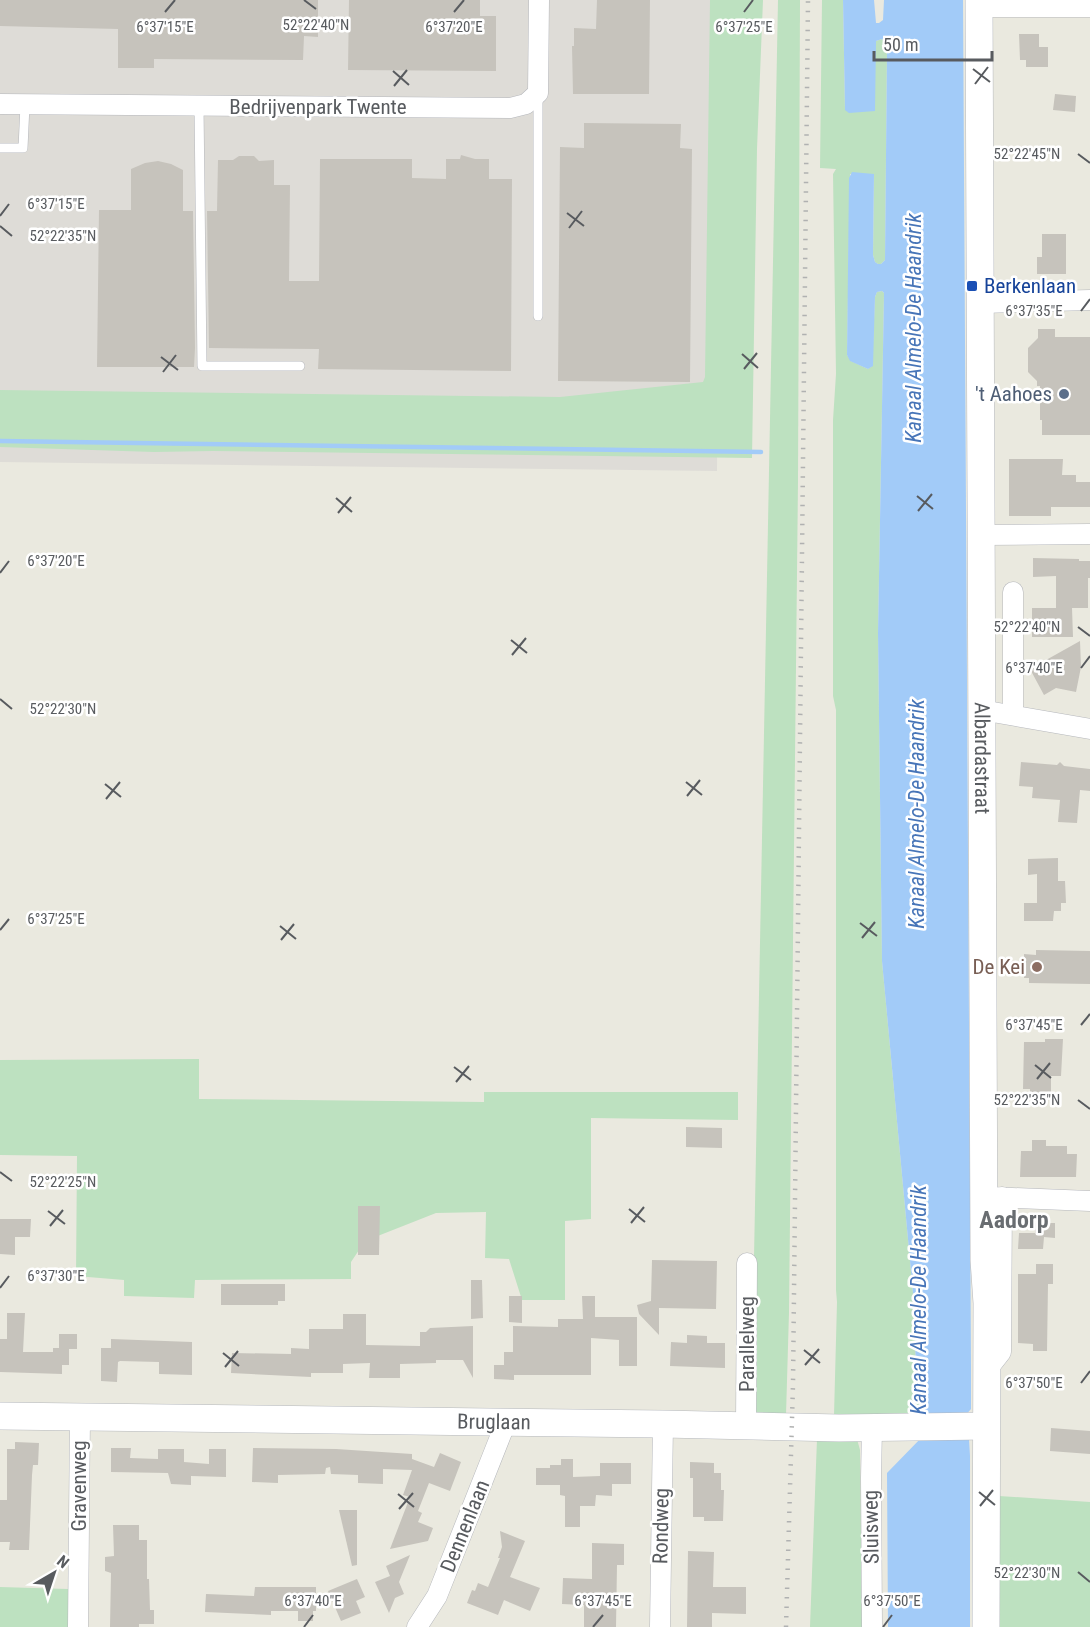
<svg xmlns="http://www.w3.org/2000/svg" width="1090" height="1627" font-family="'Roboto Condensed',sans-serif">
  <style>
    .industrial { fill: #dedcd7 }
    .green { fill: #bde1c0 }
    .water { fill: #a2cbf8 }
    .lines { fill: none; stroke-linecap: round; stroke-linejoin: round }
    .stream { stroke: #a2cbf8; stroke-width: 4.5 }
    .building { fill: #c6c3bc }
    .lane-casing { stroke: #b5b7bc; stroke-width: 10 }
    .street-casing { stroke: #b5b7bc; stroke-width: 21 }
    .secondary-casing { stroke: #b5b8bd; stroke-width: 28 }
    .lane { stroke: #fff; stroke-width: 9 }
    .street { stroke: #fff; stroke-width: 20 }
    .secondary { stroke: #fff; stroke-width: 27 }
    .rail { stroke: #b0b1b1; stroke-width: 4.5; stroke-dasharray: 1.5 8; stroke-linecap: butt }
    .ticks { fill: none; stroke: #585b5f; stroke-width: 2 }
    .transit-dot { fill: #1a4fb4; stroke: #fff; stroke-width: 2 }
    .service-dot { fill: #5c6f8a; stroke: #fff; stroke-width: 2 }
    .education-dot { fill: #8d6e63; stroke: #fff; stroke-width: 2 }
    .labels { text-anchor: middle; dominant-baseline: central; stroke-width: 5; stroke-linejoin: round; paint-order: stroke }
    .street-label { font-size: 21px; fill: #585b5f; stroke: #fff }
    .transit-label { font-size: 21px; fill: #164399; stroke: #fff; text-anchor: start }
    .service-label { font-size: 21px; fill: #4e5e75; stroke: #fff; text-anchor: end }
    .education-label { font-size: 21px; fill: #785e54; stroke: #fff; text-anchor: end }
    .water-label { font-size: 22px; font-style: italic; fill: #4775b8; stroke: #fff }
    .quarter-label { font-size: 24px; font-weight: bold; fill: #696d71; stroke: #fff }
    .ticks-label { font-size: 15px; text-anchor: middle; fill: #585b5f; stroke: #fff; stroke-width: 5; stroke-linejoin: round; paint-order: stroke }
  </style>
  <rect width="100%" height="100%" fill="#eae9df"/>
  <path class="industrial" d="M0,0h720l-3,471 -717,-9z"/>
  <g class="green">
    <path d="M710,0h53l-6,149 -5,309 -539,-7 -59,1 -154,-5v-57l560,7 143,-15 2,-5z"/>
    <path d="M778,0h22l-2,481 -9,831 -3,103h-35z"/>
    <path d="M822,0h21l2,110 31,-69 6,-2 3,3 2,8 -2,210 -4,4h-3l-3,-2 -2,-7 1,-81h-24l-3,181 4,6 17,8 4,-3 3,-69 2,-5 5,-1 2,2 -6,340 4,328 33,353 1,86 7,9v4l-89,2 3,-113 -1,-12v-580l-3,-14v-276l3,-46 -3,-200 3,-5 -16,-1z"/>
    <path d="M199,1059v40l285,3v-10h254v28l-147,-2v101l-26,2v79h-43l-13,-41 -24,-1 1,-46 -50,1 -71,28 -14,21v17l-156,1 -1,18 -70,-2v-16l-48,-4 1,-120 -77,-1v-95z"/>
    <path d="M817,1439h40l3,11 2,177h-52z"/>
    <path d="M999,1496l91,6v125h-92z"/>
    <path d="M0,1587l68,2v38h-68z"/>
  </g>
  <path class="water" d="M843,0h31l2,23h3l4,-3 1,-20h79l8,1365v44l-7,8 5,22 1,17v171h-82l-1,-154 36,-37v-27l-7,-9 -1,-86 -33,-353 -4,-328 6,-340 -2,-2 -5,1 -2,5 -2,69 -5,3 -18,-8 -3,-6 2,-177 3,-6 22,2 -1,81 2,7 3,2h3l4,-4 2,-210 -2,-8 -3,-3 -6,2 -1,70 -26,2 -4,-3z"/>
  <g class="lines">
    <path class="stream" d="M0,441l761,11"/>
  </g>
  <g class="building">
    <path d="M0,0h318v37l-14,-1 -1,24 -149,-1v9h-36v-39l-118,-3z"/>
    <path d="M349,0h131v16h16v55l-148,-1z"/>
    <path d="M597,0h53l-1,94h-76l-1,-48h2v-18l22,1z"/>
    <path d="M1019,34h20v13h9v20h-22v-7h-6z"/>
    <path d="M1055,94l21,2 -1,16 -22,-2z"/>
    <path d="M584,123l97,1 -1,24 12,1 -2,233 -132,-1 2,-234 24,1z"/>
    <path d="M461,155l14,4h14v20h23l-1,192 -193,-2 1,-20 -110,-1 -2,-137h10l1,-51h15l6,-4h15l5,5 15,-1v25h16l-1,96h30l1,-122h92v19l34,1v-20h14z"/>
    <path d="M158,161l13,3 12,6v41h10l2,137 -1,19h-97l2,-157h32v-41l14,-6z"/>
    <path d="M1042,234h24v40h-29v-17h5z"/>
    <path d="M1038,329h17v8h35v98h-48v-15h-2v-34h-3v-5l-9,-9v-24l10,-10z"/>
    <path d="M1009,459h54l-1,16h14v7h14v25h-39v9h-42z"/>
    <path d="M1033,558l46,1v2h11v17h-2v30h-16l1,29h-41v-29h24v-32l-23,1z"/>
    <path d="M1080,641l1,26 -5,25 -20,-4 -12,7 -14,-26z"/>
    <path d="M1021,762l36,3 3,-3 4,4 26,3v22l-10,-1 -3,33 -19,-1 2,-22 -28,-2 1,-11 -14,-1z"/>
    <path d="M1058,858v23h7l1,22h-5v8h-7l-1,10h-29v-18h13v-29l-9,1v-16z"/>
    <path d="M1036,950l54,1v33l-61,-1v-5h-5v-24l12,1z"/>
    <path d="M1045,1039h18l-2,37h-10v23h-21v-10h-7l1,-47h21z"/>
    <path d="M686,1127l36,1v20l-36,-1z"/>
    <path d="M1032,1140h14v6h21v8h10l-1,23h-56l1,-26h11z"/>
    <path d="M358,1206h22l-1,49h-21z"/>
    <path d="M0,1219h31l-1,18h-15v18l-15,-1z"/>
    <path d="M1035,1223h20v15l-11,-1 -1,12h-25l1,-16h16z"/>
    <path d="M652,1260l65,1 -1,48 -57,-1v27l-20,-21 -2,-9 14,-4z"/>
    <path d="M1036,1264h17v20h-5l-1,67h-14v-7l-15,-1v-69h18z"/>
    <path d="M471,1280h11l1,38 -12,1z"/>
    <path d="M221,1284h64v17h-7v4h-57z"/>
    <path d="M509,1296h13v27l-13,-1z"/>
    <path d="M582,1296h13v21h42v49h-18v-26l-28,-2v37h-77v5l-20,-1v-14h10v-13h9v-26l45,1v-8h25z"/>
    <path d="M7,1313h18l-2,39h30v-4h6v-14h18v15h-8v16h-7v9l-62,-2v-33h7z"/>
    <path d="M343,1314h23v31l54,1v-14h6l4,-4 43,-2v52l-10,-18h-27v3l-36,1v14h-31l1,-15 -27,1v9h-32v4l-80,-4 1,-20 59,1v-6l18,1v-20h34z"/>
    <path d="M687,1335l20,1v7h18v25l-55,-2 1,-24 16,1z"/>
    <path d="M111,1339l81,3v33l-33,-1v-12l-39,-1 -2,1 -1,20 -16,-1v-33h10z"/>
    <path d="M1051,1428l39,3v23l-40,-3z"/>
    <path d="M15,1442l24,1 -1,22h-5l-1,10 -3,75h-20l1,-8h-10v-42h7v-51h8z"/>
    <path d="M111,1448h20l-1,10 28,1v-10h26v13l25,2v-15h17v28l-35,-1v9l-20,-1 -3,-11 -57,-1z"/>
    <path d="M253,1448l83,1 76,5v5l22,8 6,-14 21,9 -11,29 -21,-8 -11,28 4,2 -4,9 15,6 -5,13 -38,8 20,-52 -7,-2 9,-25 -29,-1v15l-25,-1v-8l-27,-1 -1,-7 -4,1 -1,6 -47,1v8l-26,-1z"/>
    <path d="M561,1459h12v18l27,-1v-13h31v21h-19v12l-16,-1 -1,11h-15v21h-15v-31l-5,-1v-10h-24v-17h14v-3h11z"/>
    <path d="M690,1462l24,1v10h7v17h3l-1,31h-19v-4h-11v-39h-3z"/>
    <path d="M339,1510h18v55l-5,1z"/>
    <path d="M113,1525h26v15h8v39h2l1,31h4v14h-15v3h-29l1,-54 -6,-2v-14l9,-1z"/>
    <path d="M500,1531l25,10 -15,36 30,11 -10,23 -26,-11 -6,15 -31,-12 5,-13 3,1 3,-8 10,4 12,-29h-2l4,-11z"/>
    <path d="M592,1543l32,1v21h-7l-1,62h-32v-22l-22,-1 1,-26 29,1z"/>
    <path d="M688,1551l26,1 -1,35h33v27l-34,-1v14h-25z"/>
    <path d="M410,1555l-11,27 5,12 -9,4 -6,15 -14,-31 15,-6 -4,-10z"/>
    <path d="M357,1579l8,18 -9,4 5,12 -20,8 -13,-30z"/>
    <path d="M255,1587h61v24h-3v10h-15v-10h-27v4l-66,-3 1,-18 48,2z"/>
  </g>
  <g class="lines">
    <g class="lane-casing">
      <g id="lane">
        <path d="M538,97v219"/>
        <path d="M199,106l3,260h98"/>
        <path d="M0,148h23l2,-43"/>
      </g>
    </g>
    <g class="street-casing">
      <g id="street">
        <path d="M979,7h111"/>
        <path d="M0,104l510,4 16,-4 12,-11 1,-93"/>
        <path d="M981,303l109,-3"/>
        <path d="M981,535l109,-1"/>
        <path d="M1013,592v123"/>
        <path d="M981,710l109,19"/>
        <path d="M989,1197l101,4"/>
        <path d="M986,1371l15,-19 1,-155"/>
        <path d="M746,1425l1,-162"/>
        <path d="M78,1627l2,-210"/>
        <path d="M417,1627l20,-31 69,-174"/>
        <path d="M660,1627l3,-203"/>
        <path d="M872,1627l-1,-149 1,-51"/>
      </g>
    </g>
    <g class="secondary-casing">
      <g id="secondary">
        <path id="s1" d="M979,0l5,1260 3,43 -1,324"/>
        <path id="s2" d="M0,1416l663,8 176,4 147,-2"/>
      </g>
    </g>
    <use href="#lane" class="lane"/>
    <use href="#street" class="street"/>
    <use href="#secondary" class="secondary"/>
    <path class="rail" d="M786,1627l7,-242 15,-1385"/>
  </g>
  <path class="ticks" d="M304,0l12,9M165,12l10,-12M454,12l10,-12M744,12l9,-12M973,69l17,13M393,71l16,14M975,84l13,-17M394,86l13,-16M1078,154l12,9M567,213l17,13M0,216l9,-12M0,226l12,10M569,228l13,-17M1081,311l9,-12M742,354l16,14M161,357l17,13M744,369l13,-16M163,372l13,-17M917,496l16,13M336,498l16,14M918,511l14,-17M338,513l13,-16M0,573l9,-12M1078,627l12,9M511,640l16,13M512,655l14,-17M1081,668l9,-12M0,699l12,10M686,782l16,13M105,784l16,13M687,796l13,-16M106,799l14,-17M860,923l17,13M280,926l16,13M0,930l9,-11M862,938l13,-16M281,940l13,-16M1081,1025l9,-11M1035,1065l16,13M454,1067l17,13M1037,1079l13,-16M456,1082l13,-16M1078,1100l12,9M0,1172l12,9M629,1209l16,13M48,1211l17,13M631,1223l13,-16M50,1226l13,-16M0,1288l9,-12M804,1350l16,13M223,1353l16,13M805,1365l14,-16M225,1367l13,-16M1081,1383l9,-12M979,1492l16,13M398,1494l16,13M980,1506l13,-16M399,1509l14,-16M1078,1572l12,10M304,1627l9,-12M593,1627l10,-12M883,1627l9,-12"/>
  <rect class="transit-dot" x="966" y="280" width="12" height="12" rx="3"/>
  <circle class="service-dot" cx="1064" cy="394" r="6"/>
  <circle class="education-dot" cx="1037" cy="967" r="6"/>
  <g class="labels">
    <g class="street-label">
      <text x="318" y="107">Bedrijvenpark Twente</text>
      <text stroke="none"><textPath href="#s1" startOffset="758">Albardastraat</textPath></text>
      <text transform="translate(747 1344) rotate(-90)">Parallelweg</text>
      <text stroke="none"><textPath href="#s2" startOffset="494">Bruglaan</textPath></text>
      <text transform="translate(79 1486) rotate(-90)">Gravenweg</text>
      <text transform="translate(465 1526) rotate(-68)">Dennenlaan</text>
      <text transform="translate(661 1526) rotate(-89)">Rondweg</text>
      <text transform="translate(871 1527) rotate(-91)">Sluisweg</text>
    </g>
    <g class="transit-label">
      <text x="984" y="286">Berkenlaan</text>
    </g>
    <g class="service-label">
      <text x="1052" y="394">'t Aahoes</text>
    </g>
    <g class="education-label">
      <text x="1025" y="967">De Kei</text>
    </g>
    <g class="water-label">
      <text transform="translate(913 328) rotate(-90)">Kanaal Almelo-De Haandrik</text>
      <text transform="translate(916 814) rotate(-90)">Kanaal Almelo-De Haandrik</text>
      <text transform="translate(918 1300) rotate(-90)">Kanaal Almelo-De Haandrik</text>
    </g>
    <g class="quarter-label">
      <text x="1014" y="1220">Aadorp</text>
    </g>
  </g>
  <g class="ticks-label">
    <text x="316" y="30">52°22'40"N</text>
    <text x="165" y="32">6°37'15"E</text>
    <text x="454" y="32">6°37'20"E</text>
    <text x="744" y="32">6°37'25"E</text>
    <text x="1027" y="159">52°22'45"N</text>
    <text x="56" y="209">6°37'15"E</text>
    <text x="63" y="241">52°22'35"N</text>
    <text x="1034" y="316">6°37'35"E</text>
    <text x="56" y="566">6°37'20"E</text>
    <text x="1027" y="632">52°22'40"N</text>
    <text x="1034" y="673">6°37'40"E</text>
    <text x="63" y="714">52°22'30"N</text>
    <text x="56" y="924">6°37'25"E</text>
    <text x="1034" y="1030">6°37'45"E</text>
    <text x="1027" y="1105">52°22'35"N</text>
    <text x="63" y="1187">52°22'25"N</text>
    <text x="56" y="1281">6°37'30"E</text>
    <text x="1034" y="1388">6°37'50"E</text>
    <text x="1027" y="1578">52°22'30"N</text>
    <text x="313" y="1606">6°37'40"E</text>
    <text x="603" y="1606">6°37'45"E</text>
    <text x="892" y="1606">6°37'50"E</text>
  </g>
  <g transform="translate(54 1573) rotate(39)" stroke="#ffffff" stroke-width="4.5" paint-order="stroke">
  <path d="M0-4.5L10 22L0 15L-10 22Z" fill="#585b5f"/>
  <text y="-9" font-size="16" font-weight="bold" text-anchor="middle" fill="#585b5f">N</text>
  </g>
  <path d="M874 51v9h118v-9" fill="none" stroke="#585b5f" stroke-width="3"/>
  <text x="883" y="51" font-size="18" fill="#585b5f" stroke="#ffffff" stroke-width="4.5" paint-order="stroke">50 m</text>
</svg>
